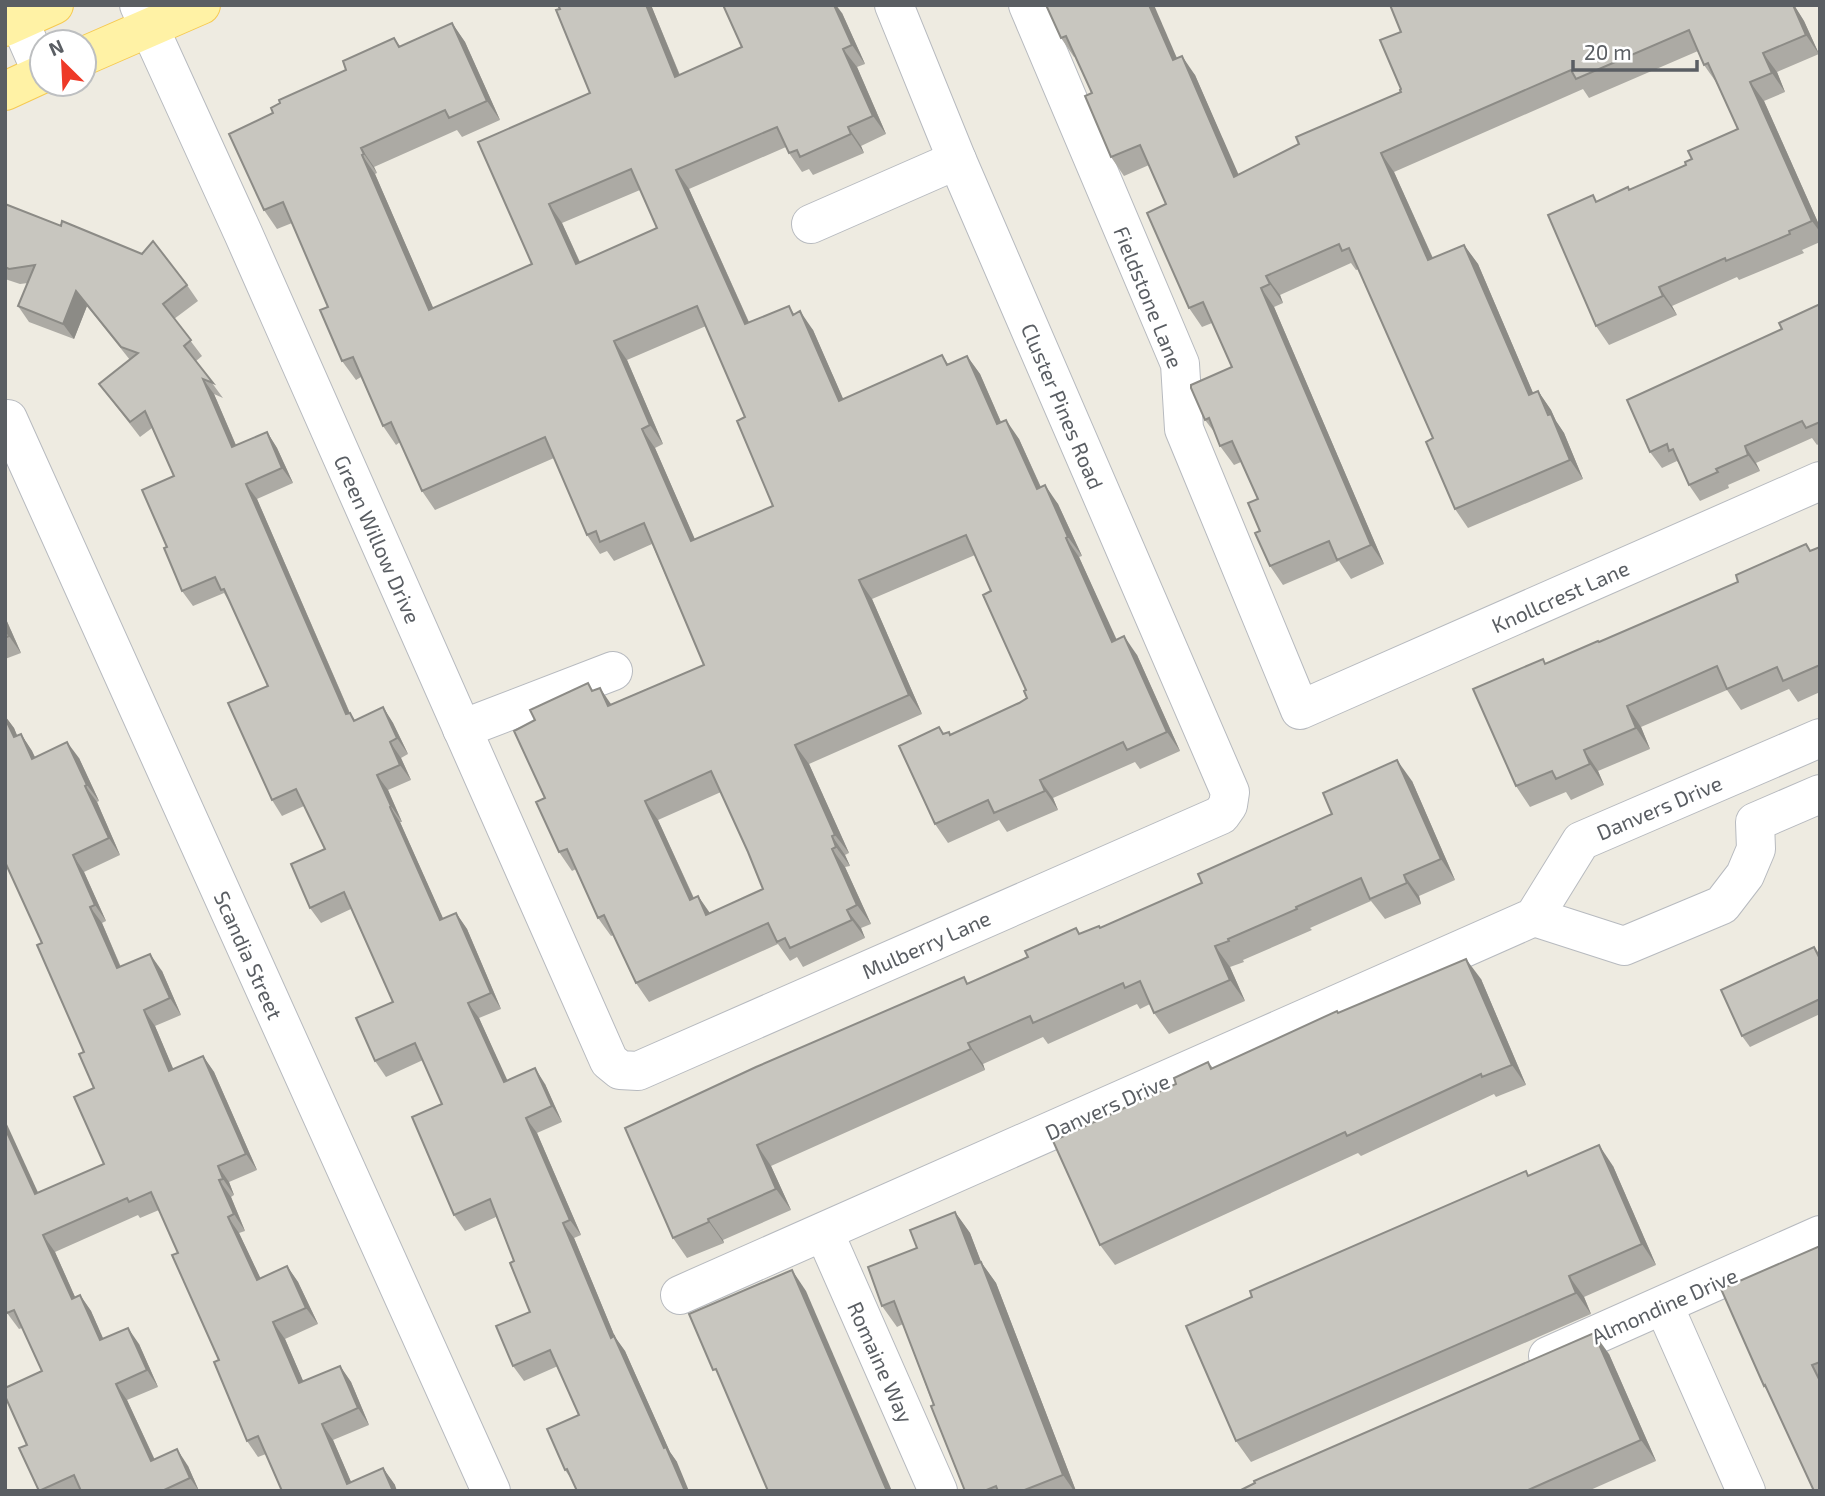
<svg xmlns="http://www.w3.org/2000/svg" width="1825" height="1496" font-family="'Exo 2',sans-serif">
  <style>
    .lines { fill: none; stroke-linecap: round; stroke-linejoin: round }
    .minor-casing { stroke: #b7babf; stroke-width: 40 }
    .major-casing { stroke: #f6ca52; stroke-width: 40 }
    .minor { stroke: #fff; stroke-width: 38 }
    .major { stroke: #fff2a5; stroke-width: 38 }
    .wall { fill: #acaaa4; fill-rule: evenodd }
    .shaded-wall { fill: #8c8b86 }
    .building { fill: #c8c6bf; stroke: #8c8b86; stroke-width: 2; fill-rule: evenodd }
    .labels { text-anchor: middle; dominant-baseline: central; stroke-width: 5; stroke-linejoin: round; paint-order: stroke }
    .street-label { font-size: 21px; fill: #5a5e63; stroke: #fff }
  </style>
  <rect width="100%" height="100%" fill="#eeebe1"/>
  <g class="lines">
    <g class="minor-casing">
      <g id="minor">
        <path d="M12,5l30,68"/>
        <path d="M139,5l104,228 366,828 11,9 18,1 583,-256 7,-10 2,-13 -273,-632 -63,-155"/>
        <path d="M1028,5l152,359 4,65 116,281 520,-229"/>
        <path d="M811,224l146,-64"/>
        <path d="M5,420l3,-1 483,1072"/>
        <path d="M462,729l151,-58"/>
        <path d="M1534,917l90,29 98,-41 23,-30 11,-26 -1,-27 65,-28"/>
        <path d="M824,1232l114,259"/>
        <path d="M680,1295l854,-378 47,-76 239,-103"/>
        <path d="M1664,1306l82,185"/>
        <path d="M1548,1356l272,-121"/>
      </g>
    </g>
    <g class="major-casing">
      <g id="major">
        <path d="M5,27l49,-22"/>
        <path d="M84,56l117,-51"/>
        <path d="M5,91l37,-17"/>
      </g>
    </g>
    <use href="#minor" class="minor"/>
    <use href="#major" class="major"/>
  </g>
  <g class="wall">
    <path d="M558,5h93l29,70 162,-62 23,51 -8,3 29,67 -25,12 3,7 -51,22 -4,-6 -7,3 -13,-19 -3,-6 -97,42 60,133 40,-16 5,8 19,16 30,69 99,-44 6,9 19,-8 13,18 21,48 18,17 22,48 17,17 24,52 -3,1 37,83 21,15 43,96 -40,18 -5,-7 -82,36 5,12 -51,22 -8,-12 -51,23 -13,-19 4,-97 5,7h7l68,-31 8,-5 -1,-8 -35,-99 -16,-36 -103,44 50,115 -113,50 40,89 -4,2 5,11 -5,1 26,57 -10,4 4,10 -62,29 -6,-10 -7,4 -12,-17 -129,58 -13,-19 -22,-48 -3,1 -13,-18 -22,-49 -4,2 -13,-19 -14,-54 -10,-78 53,-37 5,8 18,13 93,-39 -52,-121 -38,17 -7,-10 -7,3 -13,-19 -33,-77 -119,52 -13,-19 -22,-49 -4,3 -13,-19 -22,-49 -5,3 -14,-19 -14,-54 -36,-84 -15,6 -13,-19 9,-97 73,-43 48,-32 6,8 52,-23 13,19 35,78 -38,17 -5,-7 -83,37 3,6 -2,1 58,134 99,-44 -54,-122 112,-49zM640,190l17,38 -77,34 -18,-39zM706,326l39,91 28,89 -78,34 -40,-92 8,-4 -36,-84zM721,792l27,60 15,37 -53,24 -12,-17 -4,2 -36,-78z"/>
    <path d="M1046,5l131,53 18,17 43,100 163,-83 64,-87h329l10,16 15,33 -42,18 8,20 -21,9 56,126v15l-18,8 2,3 -65,27 -2,-3 -65,29 5,9 -68,30 -13,-19 1,-125 31,-14 2,3 56,-25 6,-6 46,-30 -22,-47 -12,-17 -6,-14 -109,47 -6,-9 -189,83 39,86 31,-13 14,19 55,129 5,-2 13,19 5,11 8,12 19,46 -115,49 -13,-19 -22,-71 -74,-169 -3,1 -5,-7 -71,32 3,8 -9,4 110,257 -33,15 -12,-18 -56,24 -13,-19 -10,-35 -2,-32 -17,-37 -7,3 -14,-19 -5,-13 -10,-13 27,-53 -20,-44 -10,4 -13,-19 -23,-104 -17,-39 -25,11 -13,-19 -19,-64 -16,-37 -2,1 -13,-19z"/>
    <path d="M5,204l182,81 11,16 -24,18 28,37 -6,5 27,37 -9,-4 22,51 31,-13 10,16 16,35 -36,16 93,214 5,7 28,-13 10,16 15,31 -7,4 10,22 -23,10 14,32h-2l43,97 13,-6 11,16 34,80 -22,9 28,63 38,3 17,38 -25,11 44,102 -7,3 41,99 10,14 45,101 7,10 -105,18 -7,-10 14,-55 -21,-49 -34,15 -11,-15 17,-54 -16,-51 -18,-44 -31,14 -11,-16 -12,-111 -19,-44 -37,17 -11,-16 18,-59 -42,-93 -30,14 -11,-15 15,-59 -21,-43 -22,10 -10,-16 -4,-114 -38,-83 -6,-10 -31,13 -11,-15 -15,-44 7,-71 -22,-48 -12,9 -41,-53 31,-24 -43,-54 -13,33 -45,-17 -11,-16 10,-23 -8,1 -15,-5z"/>
    <path d="M1820,304v139l-3,2 -5,-7 -56,25 4,8 -32,14 1,3 -29,13 -11,-16 -8,-18 -4,-6 -15,7 -12,-16 132,-123z"/>
    <path d="M1820,547v145l-22,10 -9,-13 -48,21 -14,-20 -86,37 9,22 -52,22 6,14 -33,15 -5,-8 -36,15 -14,-21 30,-122 53,-22z"/>
    <path d="M5,617l16,36 -16,6z"/>
    <path d="M5,716l9,12 3,8 4,-2 11,17 3,6 44,1 20,43 -2,1 23,53 -36,17 22,49 -4,2 19,44 41,4 19,44 -26,11 18,43 30,-13 11,16 43,98 -28,12 5,13 -3,2 14,34 -6,2 21,45 27,-12 11,16 20,42 -33,15 18,42 37,-15 11,16 18,43 -36,15 18,42 32,-14 12,17 -113,6 -16,-37 -8,3 -11,-16 -28,-81 -41,-107 -19,-43 -19,8 -2,-3 -83,37 20,45 5,-2 11,16 12,28 36,5 19,43 -31,13 28,60 33,6 11,25h-160l-12,-46 15,-74 -20,-43 -3,1 -12,-16 31,-120 66,-29 -10,-76 -10,-36 -42,-109 -37,-81z"/>
    <path d="M1412,781l43,99 -36,16 2,8 -36,15 -14,-18 -61,27 2,2 -69,30 1,2 -14,5 15,34 -76,33 -15,-21 -4,-9 -10,5 -3,-5 -89,40 -5,-7 -60,27 2,6 -214,96 20,44 -68,30 1,3 -37,15 -14,-20 -48,-110 343,-144 60,-27 48,-29 4,6 20,-6 102,-45z"/>
    <path d="M1814,947l6,8v59l-70,33 -8,-11z"/>
    <path d="M1481,979l45,106 -30,12 -2,-3 -133,62 -3,-3 -243,112 -15,-20 76,-161 32,-22 5,6 125,-55z"/>
    <path d="M1613,1166l43,99 -72,32 7,17 -340,148 -15,-21 293,-266z"/>
    <path d="M955,1212l15,21 11,29 15,21 80,208h-111l-62,-167 -6,3 -15,-21 35,-58z"/>
    <path d="M1820,1246v245l-51,-98 -5,-7z"/>
    <path d="M1609,1354l47,107 -68,30h-349z"/>
  </g>
  <g class="shaded-wall">
    <path d="M646,5h5l37,91 -13,-19z"/>
    <path d="M834,5h2l6,8 23,51 -13,-19z"/>
    <path d="M1149,5h5l32,74 -13,-19z"/>
    <path d="M1789,5h5l10,16 15,33 -13,-19z"/>
    <path d="M452,23l13,19 35,78 -13,-19z"/>
    <path d="M843,49l14,18 29,67 -13,-18z"/>
    <path d="M1763,53l14,19 8,20 -13,-19z"/>
    <path d="M1182,56l13,19 53,121 -14,-19z"/>
    <path d="M1750,82l14,19 56,126v5l-8,-11z"/>
    <path d="M848,127l13,19 3,7 -13,-19z"/>
    <path d="M361,148l13,19 3,6 -13,-19z"/>
    <path d="M1381,153l13,19 48,107 -14,-19z"/>
    <path d="M362,155l13,19 67,154 -13,-18z"/>
    <path d="M676,170l13,19 69,154 -13,-19z"/>
    <path d="M549,204l13,19 27,60 -13,-19z"/>
    <path d="M1464,245l14,19 64,150 -13,-19z"/>
    <path d="M1266,276l14,19 3,8 -13,-19z"/>
    <path d="M1659,287l13,19 5,9 -14,-19z"/>
    <path d="M1261,288l13,19 110,257 -13,-19z"/>
    <path d="M76,291l11,15 -13,33 -11,-15z"/>
    <path d="M800,311l13,19 39,89 -13,-18z"/>
    <path d="M614,341l13,19 36,84 -13,-19z"/>
    <path d="M967,356l13,18 30,69 -13,-19z"/>
    <path d="M203,379l11,15 29,68 -11,-15z"/>
    <path d="M1538,391l13,19 5,11 8,12 19,46 -13,-19z"/>
    <path d="M1006,420l13,19 31,69 -13,-19z"/>
    <path d="M642,429l13,19 49,112 -13,-19z"/>
    <path d="M267,432l10,16 16,35 -11,-15z"/>
    <path d="M1745,446l11,17 4,8 -12,-16z"/>
    <path d="M246,484l11,15 100,231 -11,-16z"/>
    <path d="M1045,485l13,19 24,52 -14,-19z"/>
    <path d="M1066,538l13,19 47,103 -14,-18z"/>
    <path d="M859,580l13,19 50,115 -13,-19z"/>
    <path d="M5,617l16,36 -12,-17 -4,-9z"/>
    <path d="M1124,636l13,19 43,96 -13,-19z"/>
    <path d="M600,688l13,19 -5,-1z"/>
    <path d="M1627,706l14,21 9,22 -14,-21z"/>
    <path d="M383,707l10,16 15,31 -11,-16z"/>
    <path d="M5,716l9,12 11,26 -11,-17z"/>
    <path d="M21,734l11,17 11,24 -11,-16z"/>
    <path d="M67,742l12,16 20,43 -12,-16z"/>
    <path d="M390,742l11,16 10,22 -11,-15z"/>
    <path d="M795,745l14,19 40,89 -14,-18z"/>
    <path d="M1584,750l14,21 6,14 -14,-21z"/>
    <path d="M1397,760l15,21 43,99 -14,-21z"/>
    <path d="M377,775l11,15 14,32 -11,-16z"/>
    <path d="M1040,780l13,18 5,12 -13,-19z"/>
    <path d="M85,786l12,16 23,53 -11,-17z"/>
    <path d="M645,801l13,19 45,99 -13,-19z"/>
    <path d="M390,807l10,15 51,114 -11,-16z"/>
    <path d="M832,836l13,19 5,11 -14,-19z"/>
    <path d="M832,849l13,18 26,57 -14,-19z"/>
    <path d="M73,855l11,17 22,49 -11,-16z"/>
    <path d="M1404,875l15,21 2,8 -14,-21z"/>
    <path d="M698,896l13,19h-5z"/>
    <path d="M90,907l12,16 26,62 -11,-17z"/>
    <path d="M847,910l14,18 4,10 -13,-18z"/>
    <path d="M456,913l11,16 34,80 -10,-16z"/>
    <path d="M1215,946l15,21 15,34 -15,-21z"/>
    <path d="M150,954l12,17 19,44 -11,-17z"/>
    <path d="M1466,959l15,20 45,106 -14,-20z"/>
    <path d="M468,1003l11,15 36,79 -11,-15z"/>
    <path d="M144,1010l11,16 26,61 -12,-16z"/>
    <path d="M968,1043l15,21 2,6 -14,-21z"/>
    <path d="M203,1056l11,16 43,98 -11,-16z"/>
    <path d="M535,1068l10,16 17,38 -10,-16z"/>
    <path d="M526,1118l11,15 44,102 -11,-15z"/>
    <path d="M5,1120l41,90 -11,-16 -30,-66z"/>
    <path d="M757,1145l14,21 20,44 -15,-21z"/>
    <path d="M1599,1145l14,21 43,99 -14,-21z"/>
    <path d="M218,1166l11,16 5,13 -11,-16z"/>
    <path d="M219,1180l12,17 14,34 -11,-17z"/>
    <path d="M955,1212l15,21 20,52 -15,-21z"/>
    <path d="M228,1217l11,16 30,63 -12,-16z"/>
    <path d="M708,1219l15,21 1,3 -15,-21z"/>
    <path d="M563,1223l11,15 41,99 10,14 45,101 7,10 12,29h-4l-74,-153z"/>
    <path d="M43,1235l12,17 28,63 -11,-16z"/>
    <path d="M981,1262l15,21 80,208h-2l-11,-16z"/>
    <path d="M287,1266l11,16 20,42 -12,-16z"/>
    <path d="M792,1270l14,21 86,200h-5z"/>
    <path d="M1569,1276l15,21 7,17 -15,-21z"/>
    <path d="M80,1295l11,16 20,45 -11,-16z"/>
    <path d="M273,1322l12,17 26,60 -12,-16z"/>
    <path d="M128,1328l11,16 19,43 -11,-17z"/>
    <path d="M1594,1333l15,21 47,107 -15,-21z"/>
    <path d="M340,1366l11,16 18,43 -11,-17z"/>
    <path d="M116,1384l11,16 36,78 -12,-17z"/>
    <path d="M322,1424l11,16 22,51 -8,-7z"/>
    <path d="M177,1449l11,17 11,25 -9,-13z"/>
    <path d="M383,1468l12,17 2,6h-4z"/>
  </g>
  <g class="building">
    <path d="M558,5h88l29,72 67,-30 -19,-42h111l18,40 -9,4 30,67 -25,11 3,7 -51,23 -3,-7 -8,3 -12,-26 -101,43 69,154 44,-18 4,9 7,-4 39,90 103,-46 5,10 20,-9 30,68 9,-4 31,69 8,-4 23,52 -2,1 46,104 12,-6 43,96 -40,18 -4,-8 -83,38 5,11 -51,22 -6,-13 -53,24 -36,-78 40,-19 4,7 6,-2 1,3 69,-32 8,-5 -3,-7 2,-1 -43,-95 8,-4 -25,-56 -107,45 50,115 -114,50 40,90 -3,1 4,11 -4,2 25,56 -10,5 5,10 -62,28 -5,-10 -8,4 -9,-19 -132,60 -32,-68 -6,3 -31,-69 -8,3 -23,-50 9,-4 -31,-67 21,-11 -5,-10 58,-27 4,8 8,-3 8,18 96,-41 -60,-142 -44,19 -4,-11 -9,4 -42,-98 -123,54 -31,-69 -8,4 -30,-69 -11,4 -22,-51 8,-3 -45,-105 -19,8 -35,-76 44,-21 -2,-5 9,-5 -1,-3 67,-30 -3,-9 51,-23 5,9 53,-24 35,78 -38,17 -4,-8 -84,38 3,6 -2,1 67,155 103,-46 -54,-122 112,-49 -34,-83 4,-1zM631,169l26,59 -81,36 -27,-60zM697,306l48,111 -8,4 36,85 -82,35 -49,-112 8,-4 -36,-84zM711,771l37,81 15,37 -57,26 -8,-19 -8,4 -45,-99z"/>
    <path d="M1046,5h103l24,55 9,-4 52,121 65,-33 -3,-7 105,-45 -1,-2 1,-1 -21,-49 21,-8 -11,-27h403l13,30 -43,18 9,20 -22,9 62,139 -23,10 1,3 -64,27 -1,-3 -66,29 4,9 -67,30 -48,-111 45,-20 3,7 32,-15 1,3 57,-25 -1,-3 7,-3 -4,-8 50,-22 -30,-66 -4,2 -15,-35 -113,49 -5,-9 -190,83 47,107 36,-15 65,150 9,-4 10,24 3,-1 19,46 -115,49 -29,-67 7,-4 -84,-190 -7,3 -3,-7 -73,32 4,8 -9,4 110,257 -34,15 -8,-19 -59,25 -15,-33 5,-2 -12,-28 10,-4 -26,-58 -12,5 -11,-28 -4,2 -14,-32v-3l41,-18 -29,-65 -14,6 -42,-95 19,-9 -26,-59 -29,12 -26,-61 7,-3 -26,-57 -5,2z"/>
    <path d="M5,204l56,22 1,-5 80,33 11,-13 34,44 -24,19 28,36 -7,6 29,37 -10,-4 29,68 35,-15 15,36 -36,16 100,230 4,-1 4,8 29,-14 14,31 -7,4 10,23 -23,10 14,31 -1,1 50,113 16,-7 35,80 -23,10 36,79 31,-14 17,38 -26,12 44,102 -7,3 48,115 3,-2 50,112 2,-1 19,44h-108l-10,-22 -2,1 -18,-41 32,-14 -29,-65 -37,16 -17,-40 34,-14 -20,-49 4,-2 -24,-62 -36,16 -42,-98 30,-13 -27,-61 -40,18 -19,-43 37,-16 -49,-110 -34,16 -19,-44 34,-15 -29,-60 -24,11 -44,-97 40,-17 -44,-97 -3,1 -6,-13 -33,14 -18,-43 3,-1 -25,-57 32,-14 -29,-65 -15,11 -31,-38 39,-31 -17,-6 -45,-56 -13,33 -45,-18 17,-41 -26,4 -4,-2z"/>
    <path d="M1820,304v118l-14,6 -4,-7 -57,25 3,9 -32,14 2,3 -29,13 -16,-36 -4,2 -2,-7 -17,8 -23,-52 155,-71 -3,-6z"/>
    <path d="M1806,544l4,7 10,-4v118l-37,16 -6,-14 -50,22 -10,-23 -90,40 9,22 -52,22 6,14 -34,15 -4,-8 -36,15 -43,-97 70,-30 2,5 53,-23 1,1 139,-60 -2,-7z"/>
    <path d="M5,627l4,9 -4,2z"/>
    <path d="M5,718l9,19 7,-3 11,25 35,-17 20,43 -2,1 24,52 -36,17 22,50 -5,2 27,61 33,-14 20,44 -26,12 25,61 34,-15 43,98 -28,12 5,13 -4,1 15,34 -6,3 29,63 30,-14 19,42 -33,14 26,61 41,-17 18,42 -36,16 25,60 36,-16 10,23h-111l-24,-55 -11,5 -33,-79 5,-2 -47,-105 6,-2 -27,-61 -22,10 -2,-4 -84,37 29,64 8,-4 20,45 28,-12 19,42 -31,14 35,77 26,-12 13,29 -28,13h-81l-7,-16 -35,16 -20,-43 8,-3 -22,-49v-8l37,-17 -28,-61 -7,3 -2,-4v-181l30,66 69,-30 -30,-67 20,-9 -15,-34 5,-2 -47,-107 5,-2 -37,-81z"/>
    <path d="M1397,760l44,99 -37,16 3,8 -37,16 -9,-21 -65,29 1,2 -69,30 1,2 -14,5 15,34 -76,33 -14,-32 -15,7 -2,-5 -90,40 -3,-7 -62,27 3,6 -214,96 19,44 -68,30 1,3 -36,16 -48,-110 131,-61 208,-90 3,7 61,-27 -3,-6 51,-23 3,6 20,-8 1,2 102,-45 -4,-9 134,-60 -9,-21z"/>
    <path d="M1814,947l6,12v40l-78,37 -21,-46z"/>
    <path d="M1466,959l46,106 -30,12 -1,-3 -134,62 -2,-4 -245,113 -47,-104 123,-57 -2,-6 34,-16 3,7 126,-58 1,2z"/>
    <path d="M1599,1145l43,99 -73,32 7,17 -340,148 -50,-115 66,-29 -2,-6 276,-120 2,5z"/>
    <path d="M955,1212l20,52 6,-2 82,213 -41,16h-24l-2,-5 -12,5h-19l-34,-85 3,-1 -40,-104 -12,5 -14,-39 49,-19 -7,-18z"/>
    <path d="M1820,1246v116l-8,3 8,16v110h-6l-49,-106 -1,1 -43,-97z"/>
    <path d="M792,1270l95,221h-119l-52,-122 -3,1 -24,-56z"/>
    <path d="M1594,1333l47,107 -115,51h-287l16,-8 -1,-2z"/>
  </g>
  <g class="labels">
    <g class="street-label">
      <text transform="translate(1149 297) rotate(68)">Fieldstone Lane</text>
      <text transform="translate(1063 406) rotate(67)">Cluster Pines Road</text>
      <text transform="translate(378 539) rotate(66)">Green Willow Drive</text>
      <text transform="translate(1560 596) rotate(-24)">Knollcrest Lane</text>
      <text transform="translate(1659 807) rotate(-23)">Danvers Drive</text>
      <text transform="translate(926 944) rotate(-24)">Mulberry Lane</text>
      <text transform="translate(249 955) rotate(66)">Scandia Street</text>
      <text transform="translate(1107 1106) rotate(-24)">Danvers Drive</text>
      <text transform="translate(1664 1305) rotate(-24)">Almondine Drive</text>
      <text transform="translate(881 1362) rotate(66)">Romaine Way</text>
    </g>
  </g>
  <rect width="1825" height="1496" fill="none" stroke="#5a5e63" stroke-width="14"/>
  <g transform="translate(63 63) rotate(336)"><circle r="33" fill="#ffffff" stroke="#bdbfc1" stroke-width="2"/>
  <path d="M0-5L12 26L0 18L-12 26Z" fill="#ee3927"/>
  <text y="-10" font-size="19" font-weight="bold" text-anchor="middle" fill="#5a5e63">N</text>
  </g>
  <path d="M1573 60v10h124v-10" fill="none" stroke="#5a5e63" stroke-width="3.5"/>
  <text x="1584" y="60" font-size="21" fill="#5a5e63" stroke="#ffffff" stroke-width="5" paint-order="stroke">20 m</text>
</svg>
